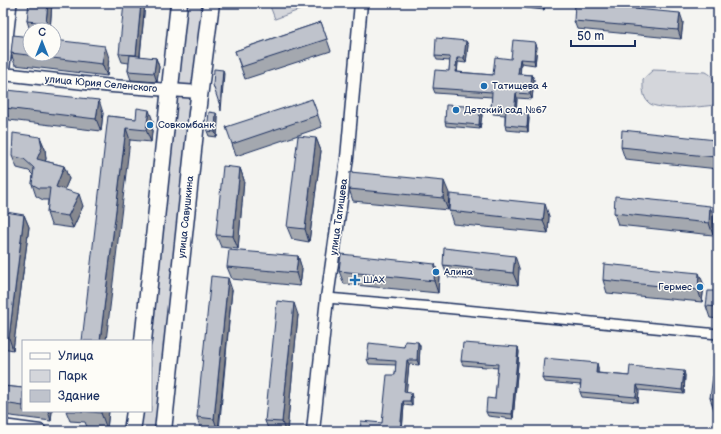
<svg xmlns="http://www.w3.org/2000/svg" width="721" height="434" font-family="'Balsamiq Sans',sans-serif">
  <style>
    .green { fill: #d4d6db; stroke: #78829c }
    .lines { fill: none; stroke-linecap: round; stroke-linejoin: round }
    .street-casing { stroke: #1b2f5e; stroke-width: 12 }
    .secondary-casing { stroke: #1b2f5e; stroke-width: 15 }
    .highway-casing { stroke: #1b2f5e; stroke-width: 19 }
    .street { stroke: #fdfcf7; stroke-width: 9 }
    .secondary { stroke: #fdfcf7; stroke-width: 12 }
    .highway { stroke: #fdfcf7; stroke-width: 16 }
    .wall { fill: #a4a8af; stroke: #1b2f5e }
    .shaded-wall { fill: #86888f; stroke: #1b2f5e }
    .building { fill: #bfc3cc; stroke: #1b2f5e }
    .poi-dot { fill: #1f6fb2; stroke: #fdfcf7; stroke-width: 1.5 }
    .labels { text-anchor: middle; dominant-baseline: central; stroke-width: 3; stroke-linejoin: round; paint-order: stroke }
    .street-label { font-size: 10px; fill: #1b2f5e; stroke: #fdfcf7 }
    .poi-label { font-size: 10px; fill: #1b2f5e; stroke: #fdfcf7; text-anchor: start }
  </style>
  <rect width="100%" height="100%" fill="#f4f4f1"/>
  <filter id="ink" filterUnits="userSpaceOnUse"><feTurbulence type="fractalNoise" baseFrequency=".025" numOctaves="2"/><feDisplacementMap in="SourceGraphic" scale="8" xChannelSelector="R" yChannelSelector="G"/><feConvolveMatrix kernelMatrix="1 2 1 2 8 2 1 2 1" color-interpolation-filters="sRGB"/></filter>
  <g filter="url(#ink)">
    <g class="green">
      <path d="M179,3h32l-48,428h-31l3,-20h16v-70z"/>
      <path d="M278,3h22l2,6 -27,10 -5,-13z"/>
      <path d="M653,70l53,2c13,7 15,20 8,33 -12,2 -56,6 -65,-2 -7,-6 -6,-16 -6,-24z"/>
    </g>
    <g class="lines">
      <g class="street-casing">
        <g id="street">
          <path d="M4,74l8,-71"/>
          <path d="M327,298l117,10 274,26"/>
        </g>
      </g>
      <g class="secondary-casing">
        <g id="secondary">
          <path d="M3,74l109,12 87,6"/>
          <path d="M3,426l37,5"/>
          <path d="M313,431l14,-133 20,-140 14,-155"/>
        </g>
      </g>
      <g class="highway-casing">
        <g id="highway">
          <path d="M143,341l36,-338"/>
          <path d="M132,431l3,-20"/>
          <path d="M163,431l34,-318 14,-110"/>
        </g>
      </g>
      <use href="#street" class="street"/>
      <use href="#secondary" class="secondary"/>
      <use href="#highway" class="highway"/>
    </g>
    <g class="wall">
      <path d="M29,3h23l-2,27h-20l-3,-9z"/>
      <path d="M145,3l-5,54 16,1 3,9 -2,15 -26,-2 -3,-9 1,-8 -7,-1 -3,-8z"/>
      <path d="M524,3h25v4l-4,-1 -1,4 -18,-2z"/>
      <path d="M639,3l-1,6 45,13 -2,17 -104,-10 -3,-8z"/>
      <path d="M321,22l10,29 -86,28 -10,-28z"/>
      <path d="M466,41l2,4 -2,18 -8,-1 -1,10 36,3 18,-16 24,-17 2,5 -2,18 -14,-2 -1,11 12,1 2,5 -2,19 -15,-1 -1,15 13,5 -1,14 -22,-2 -1,-5v-10l-12,-1 -2,-5 1,-12 -57,-4 -2,-5 16,-17 1,-10 -13,-1 -2,-4z"/>
      <path d="M11,53l98,5 -2,18 -92,-11z"/>
      <path d="M312,99l10,28 -86,29 -4,-12z"/>
      <path d="M466,106l1,3 13,1 2,5 -2,14 -34,-3 -1,-4z"/>
      <path d="M5,108l98,5 -2,18 -92,-11z"/>
      <path d="M108,116l45,5 -2,21 -21,-2z"/>
      <path d="M218,117l-1,20 -8,-1 -2,-5z"/>
      <path d="M40,137l5,12 1,10 -1,2 19,5 5,13 -5,11 19,16 -10,22 -22,-3 -4,-12 1,-13h-5l-7,-4 -4,-12 1,-9 -4,-4 -12,-3 -5,-12z"/>
      <path d="M316,138l5,13 -12,91 -17,-3 -5,-12z"/>
      <path d="M718,144v25l-93,-10 -4,-12z"/>
      <path d="M240,168l4,12 -6,69 -17,-2 -5,-12z"/>
      <path d="M349,189l100,4 -1,17 -95,-9z"/>
      <path d="M449,211l100,5 -1,17 -95,-9z"/>
      <path d="M614,213l100,5 -1,17 -95,-10z"/>
      <path d="M24,215l5,12 -16,123 -10,-2v-112z"/>
      <path d="M298,256l4,13 -2,17 -68,-7 -5,-12z"/>
      <path d="M443,265l76,3 -1,17 -70,-8z"/>
      <path d="M339,271l100,5 -1,17 -94,-9z"/>
      <path d="M603,280l101,5 -2,17 -95,-9z"/>
      <path d="M232,290l-13,141 -18,-1 -4,-13z"/>
      <path d="M718,291v28l-8,-1 -4,-12z"/>
      <path d="M298,315l-11,116h-18l-4,-10z"/>
      <path d="M418,342l2,4 -1,19 -10,-1 -3,28 6,5v9l-8,-1 -2,26h-42l22,-8 13,-48 1,-10 -27,-1 -2,-5z"/>
      <path d="M518,347l1,5 -6,67 -25,-3 -2,-4 9,-13 3,-31 -35,-3 -2,-4z"/>
      <path d="M598,367v6l31,3 56,-1 -1,19 -45,-4 -1,12 -56,-5 -2,-5 1,-7 -37,-3 -2,-4z"/>
      <path d="M718,376v34h-4l-4,-12z"/>
      <path d="M3,386l20,2v23h29l-1,10 -48,-6z"/>
      <path d="M66,411h43l-2,18 -20,-2 -2,-5 -15,-1z"/>
    </g>
    <g class="shaded-wall">
      <path d="M48,3h4l-2,27h-1l-3,-7z"/>
      <path d="M141,3h4l-6,61 -3,-9z"/>
      <path d="M542,3h2l1,3 -1,4z"/>
      <path d="M635,3h4l-1,15 -3,-9z"/>
      <path d="M680,13l3,9 -2,17 -3,-9z"/>
      <path d="M466,41l2,4 -2,18 -2,-5z"/>
      <path d="M535,42l2,5 -2,18 -1,-5z"/>
      <path d="M105,46l4,12 -2,18 -5,-12z"/>
      <path d="M156,58l3,9 -2,15 -3,-9z"/>
      <path d="M457,58l1,4 -1,14 -2,-4z"/>
      <path d="M520,59l1,4 -1,16 -2,-5z"/>
      <path d="M223,70l1,4 -3,37 -1,-5z"/>
      <path d="M532,75l2,5 -2,19 -2,-5z"/>
      <path d="M516,93l1,5 -1,19 -2,-5z"/>
      <path d="M99,100l4,13 -2,18 -5,-12z"/>
      <path d="M149,110l4,11 -2,21 -5,-12z"/>
      <path d="M480,110l2,5 -2,14 -1,-4z"/>
      <path d="M216,113l2,4 -1,20 -2,-5z"/>
      <path d="M528,114l1,4 -1,14 -1,-5z"/>
      <path d="M126,128l4,12 -24,201h-6z"/>
      <path d="M40,137l5,12 1,10 -5,12 -4,-12z"/>
      <path d="M316,138l5,13 -12,91 -4,-13z"/>
      <path d="M716,140l2,4v21l-3,-8z"/>
      <path d="M64,166l5,13 -9,21 -4,-13z"/>
      <path d="M240,168l4,12 -6,69 -5,-13z"/>
      <path d="M444,181l5,12 -1,17 -5,-12z"/>
      <path d="M79,194l4,12 -10,22 -5,-12z"/>
      <path d="M545,204l4,12 -1,17 -5,-12z"/>
      <path d="M710,206l4,12 -1,17 -4,-12z"/>
      <path d="M24,215l5,12 -16,123 -4,-12z"/>
      <path d="M298,256l4,13 -2,17 -4,-13z"/>
      <path d="M515,256l4,12 -1,17 -5,-12z"/>
      <path d="M435,264l4,12 -1,17 -4,-12z"/>
      <path d="M699,273l5,12 -2,17 -4,-12z"/>
      <path d="M228,278l4,12 -14,141 -4,-12z"/>
      <path d="M294,303l4,12 -11,116h-2l-3,-9z"/>
      <path d="M418,342l2,4 -1,19 -2,-5z"/>
      <path d="M518,347l1,5 -6,67 -1,-5z"/>
      <path d="M407,360l2,4 -3,32 -2,-4z"/>
      <path d="M597,363l1,4v11l-2,-5z"/>
      <path d="M684,371l1,4 -1,19 -2,-4z"/>
      <path d="M637,385l2,5 -1,12 -2,-5z"/>
      <path d="M411,393l1,4v9l-2,-5z"/>
      <path d="M403,401l1,4 -2,26h-2z"/>
      <path d="M48,411h4l-1,10z"/>
      <path d="M101,411h8l-2,18 -6,-16z"/>
    </g>
    <g class="building">
      <path d="M29,3h19l-2,20 -19,-2z"/>
      <path d="M124,3h17l-5,52 -17,-1z"/>
      <path d="M575,3l46,4v-4h14v6l45,4 -2,17 -104,-9z"/>
      <path d="M321,22l6,17 -86,28 -6,-16z"/>
      <path d="M13,35l17,2v17h24v-14l51,6 -3,18 -91,-11z"/>
      <path d="M436,38l30,3 -2,17h-7l-2,14 38,3 2,-18 16,2 2,-19 22,2 -1,18 -14,-1 -2,15 14,1 -2,19 -14,-1 -2,19 14,2 -1,13 -22,-2 1,-15 -15,-1 1,-17 -59,-4 2,-18 14,1 1,-14 -15,-1z"/>
      <path d="M130,55l26,3 -2,15 -26,-2z"/>
      <path d="M214,69l9,1 -3,36 -7,-21z"/>
      <path d="M7,90l92,10 -3,19 -91,-11z"/>
      <path d="M312,99l6,16 -86,29 -6,-17z"/>
      <path d="M446,105l20,1v3l14,1 -1,15 -34,-3z"/>
      <path d="M137,108l12,2 -3,20 -20,-2 -26,213h-18l26,-225 28,3z"/>
      <path d="M209,112l7,1 -1,19 -8,-1z"/>
      <path d="M622,130l94,10 -1,17 -94,-10z"/>
      <path d="M13,133l27,4 2,10 -5,12 27,7 -8,21 23,7 -11,22 -21,-3 3,-25h-11l-7,-4 2,-16 -10,-9 -12,-3z"/>
      <path d="M298,136l18,2 -11,91 -18,-2z"/>
      <path d="M223,166l17,2 -7,68 -17,-1z"/>
      <path d="M350,172l94,9 -1,17 -94,-9z"/>
      <path d="M450,194l95,10 -2,17 -94,-10z"/>
      <path d="M615,196l95,10 -1,17 -95,-10z"/>
      <path d="M6,212l18,3 -15,123 -6,-1v-101z"/>
      <path d="M717,219h1v17h-2z"/>
      <path d="M444,248l71,8 -2,17 -70,-8z"/>
      <path d="M229,250l69,6 -2,17 -69,-6z"/>
      <path d="M341,254l94,10 -1,17 -95,-10z"/>
      <path d="M604,264l95,9 -1,17 -95,-10z"/>
      <path d="M211,276l17,2 -14,141 -17,-2z"/>
      <path d="M708,291h10v16l-12,-1z"/>
      <path d="M277,301l17,2 -12,119 -17,-1z"/>
      <path d="M405,341l13,1 -1,18h-10l-3,32 7,1 -1,8h-7l-3,30h-40l1,-10 21,2 5,-48h8l1,-14 -29,-2 2,-16 35,4z"/>
      <path d="M463,343l55,4 -6,67 -26,-2 1,-14 8,1 3,-35 -37,-3z"/>
      <path d="M544,358l53,5 -1,10 33,3 1,-10 54,5 -2,19 -45,-5 -1,12 -56,-5 1,-11 -39,-3z"/>
      <path d="M713,376h5v23l-8,-1z"/>
      <path d="M3,386l20,2v18l-20,-3z"/>
      <path d="M81,411h20v2z"/>
      <path d="M3,430l14,1h-14z"/>
    </g>
  </g>
  <g class="poi-dot">
    <circle cx="484" cy="86" r="4"/>
    <circle cx="456" cy="110" r="4"/>
    <circle cx="150" cy="125" r="4"/>
    <circle cx="436" cy="272" r="4"/>
    <path d="M353 274h4v4h4v4h-4v4h-4v-4h-4v-4h4z"/>
    <circle cx="700" cy="287" r="4"/>
  </g>
  <g class="labels">
    <g class="street-label">
      <text transform="translate(101 84) rotate(5)">улица Юрия Селенского</text>
      <text transform="translate(186 217) rotate(-84)">улица Савушкина</text>
      <text transform="translate(339 217) rotate(-82)">улица Татищева</text>
    </g>
    <g class="poi-label">
      <text x="492" y="86">Татищева 4</text>
      <text x="464" y="110">Детский сад №67</text>
      <text x="158" y="125">Совкомбанк</text>
      <text x="444" y="272">Алина</text>
      <text x="363" y="280">ШАХ</text>
      <text x="692" y="287" text-anchor="end">Гермес</text>
    </g>
  </g>
  <rect width="721" height="434" fill="none" stroke="#fdfcf7" stroke-width="16"/>
  <rect x="8" y="8" width="705" height="418" fill="none" stroke="#1b2f5e" stroke-width="1.5" filter="url(#ink)"/>
  <rect x="22" y="340" width="130" height="72" fill="#fdfcf7" stroke="#a3aaba"/>
  <rect x="30" y="353" width="20" height="6" fill="#fdfcf7" stroke="#a3aaba"/>
  <text x="58" y="360" font-size="12" fill="#1b2f5e">Улица</text>
  <rect x="30" y="370" width="20" height="12" fill="#d4d6db" stroke="#a3aaba"/>
  <text x="58" y="380" font-size="12" fill="#1b2f5e">Парк</text>
  <rect x="30" y="390" width="20" height="12" fill="#bfc3cc" stroke="#a3aaba"/>
  <text x="58" y="400" font-size="12" fill="#1b2f5e">Здание</text>
  <g transform="translate(42 42)"><circle r="19" fill="#fdfcf7" stroke="#a3aaba"/>
  <path d="M0-3L7 15L0 10L-7 15Z" fill="#1f6fb2"/>
  <text y="-6" font-size="11" font-weight="bold" text-anchor="middle" fill="#1b2f5e">С</text>
  </g>
  <path d="M571 40v6h64v-6" fill="none" stroke="#1b2f5e" stroke-width="2"/>
  <text x="577" y="40" font-size="12" fill="#1b2f5e" stroke="#fdfcf7" stroke-width="3" paint-order="stroke">50 m</text>
</svg>
